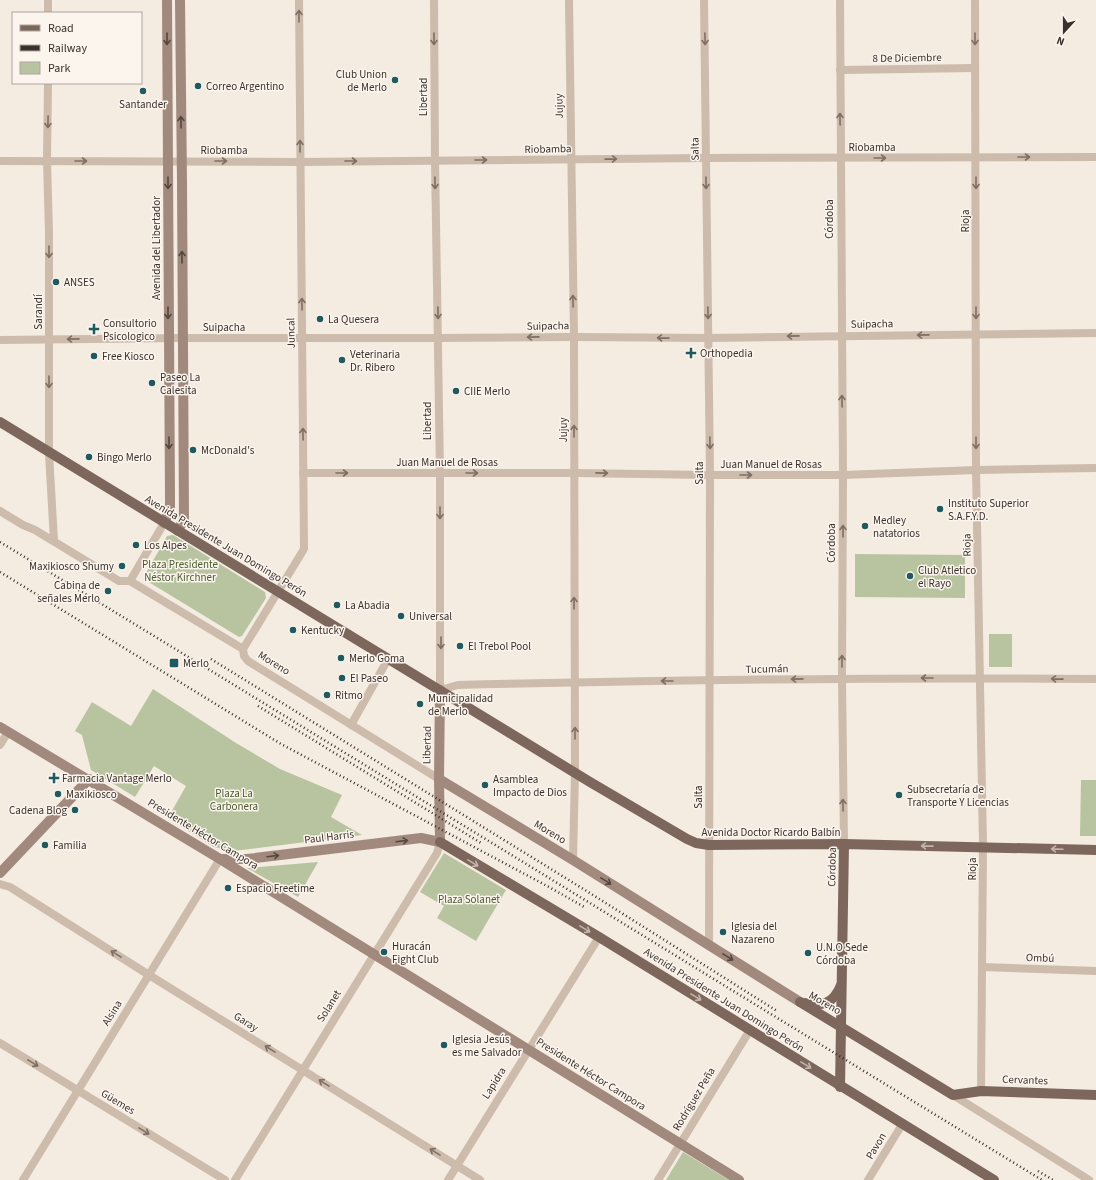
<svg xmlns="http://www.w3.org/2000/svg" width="1096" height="1180" font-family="'Source Sans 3',sans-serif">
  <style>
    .green { fill: #b8c4a0 }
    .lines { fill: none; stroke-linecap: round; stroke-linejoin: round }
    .street { stroke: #cdbbac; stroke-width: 8 }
    .secondary { stroke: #a18a7d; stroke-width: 10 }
    .primary { stroke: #7d675c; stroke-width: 10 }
    .rail { stroke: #3b302b; stroke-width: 2.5; stroke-dasharray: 1 3; stroke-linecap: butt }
    .oneway { stroke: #7d6f65 }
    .oneway2 { stroke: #544640 }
    .oneway3 { stroke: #c2b5ac }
    .poi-dot { fill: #1f5a5e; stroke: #fbf5ee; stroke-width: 1.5 }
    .labels { text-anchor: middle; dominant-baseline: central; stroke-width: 3; stroke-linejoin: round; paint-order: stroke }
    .street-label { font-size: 11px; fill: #3b302b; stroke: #fbf5ee }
    .poi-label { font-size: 11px; fill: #3b302b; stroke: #fbf5ee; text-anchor: start }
    .park-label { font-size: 11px; fill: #4a5a2e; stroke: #fbf5ee }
  </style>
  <rect width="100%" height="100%" fill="#f4ebe1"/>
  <g class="green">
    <path d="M173,535l92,57 1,6 -24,38 -3,1 -92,-56 -2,-6 22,-39z"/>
    <path d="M855,554l110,1v43l-110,-1z"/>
    <rect x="989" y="634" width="23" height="33"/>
    <path d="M153,689l83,54 44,26 62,26 -11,22 31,18 -129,16 -19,-4 -46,-29 18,-32 -32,-20 -19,31 -44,-27 -9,-35 -7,-4 17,-29 39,24z"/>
    <path d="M1081,780h15v56h-16z"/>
    <path d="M444,853l62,37 -30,51 -39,-23 7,-12 -24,-14z"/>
    <path d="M318,862l-20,35 -51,-29z"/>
    <path d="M683,1152l46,28h-63z"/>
  </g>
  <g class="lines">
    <g class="street">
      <path d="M48,0v13"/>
      <path d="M434,0l1,160 5,314v216l18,-5c213,-5 425,-8 638,-6"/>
      <path d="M569,0l5,337 1,435 -2,88"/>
      <path d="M704,0l6,475 -1,470"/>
      <path d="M840,0l3,475 -1,203 2,166"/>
      <path d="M975,0l1,470 7,376 -2,245"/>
      <path d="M840,70l135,-2"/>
      <path d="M48,83l-1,77 2,74v219l5,88"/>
      <path d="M0,161l300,1 406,-4 390,-1"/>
      <path d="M0,340l183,-2h256l135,-1 135,1 387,-5"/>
      <path d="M303,473h271l136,2h133l133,-5 120,-2"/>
      <path d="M0,511l23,14 12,5 84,51h11l113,68 1,7 4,5 191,118"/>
      <path d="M130,581l34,-58"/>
      <path d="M243,649l61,-100 -5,-549"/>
      <path d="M351,725l37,-66"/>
      <path d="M0,745l8,-13"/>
      <path d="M0,884l10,3 139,88 331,205"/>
      <path d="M982,967l114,4"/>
      <path d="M0,1043l225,137"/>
      <path d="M953,1095l136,85"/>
      <path d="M23,1180l197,-321"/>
      <path d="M235,1180l202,-327 3,-11"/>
      <path d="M448,1180l151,-243"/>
      <path d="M658,1180l92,-150"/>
      <path d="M868,1180l35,-57"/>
    </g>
    <g class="secondary">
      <path d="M164,523l6,-14v-11l-3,-498"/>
      <path d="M178,531l6,-13 -2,-337 -2,-181"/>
      <path d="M0,727l220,132 519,321"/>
      <path d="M439,779l134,81 227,142"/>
      <path d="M220,859h27l174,-21 19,4 -1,-63 1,-89"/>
      <path d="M0,873l89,-94"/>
    </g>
    <g class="primary">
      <path d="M0,422l590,360 97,57 9,4 13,2 135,-1 252,6"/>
      <path d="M440,842l159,95 395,243"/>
      <path d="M800,1002l153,93 28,-4 115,4"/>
      <path d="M804,1003c19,4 30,0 37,-18"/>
      <path d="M840,1087l4,-243"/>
    </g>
    <g class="rail">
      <path d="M0,542c348,212 695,426 1042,638"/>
      <path d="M0,572l281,172 268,143 37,21"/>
      <path d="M211,659l382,236 184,116"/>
      <path d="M258,706l223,137"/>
      <path d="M1038,1171l15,9"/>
    </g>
  </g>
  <defs><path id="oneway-shaft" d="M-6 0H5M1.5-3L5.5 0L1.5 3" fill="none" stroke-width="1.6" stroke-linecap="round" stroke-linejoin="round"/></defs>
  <g class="oneway">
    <use href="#oneway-shaft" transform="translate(299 16) rotate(-90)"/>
    <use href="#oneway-shaft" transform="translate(434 39) rotate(90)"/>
    <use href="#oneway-shaft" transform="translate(705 39) rotate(89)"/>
    <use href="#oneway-shaft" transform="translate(975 39) rotate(90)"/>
    <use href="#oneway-shaft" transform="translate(840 119) rotate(-91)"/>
    <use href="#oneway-shaft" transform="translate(48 122) rotate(91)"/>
    <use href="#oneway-shaft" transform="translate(300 146) rotate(-90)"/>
    <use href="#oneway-shaft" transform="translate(1024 157)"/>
    <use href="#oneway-shaft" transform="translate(880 158)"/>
    <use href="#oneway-shaft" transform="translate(611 159) rotate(-1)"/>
    <use href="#oneway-shaft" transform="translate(481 160)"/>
    <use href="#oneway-shaft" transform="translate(81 161)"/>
    <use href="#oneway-shaft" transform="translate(221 161)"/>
    <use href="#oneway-shaft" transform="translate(351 161)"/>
    <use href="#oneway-shaft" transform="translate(435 183) rotate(89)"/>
    <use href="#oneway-shaft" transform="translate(706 183) rotate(89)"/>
    <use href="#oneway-shaft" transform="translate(976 183) rotate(90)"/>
    <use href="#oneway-shaft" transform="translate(49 252) rotate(90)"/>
    <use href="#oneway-shaft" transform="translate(573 301) rotate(-91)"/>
    <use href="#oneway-shaft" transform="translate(302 304) rotate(-91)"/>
    <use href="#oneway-shaft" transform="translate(438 313) rotate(89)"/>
    <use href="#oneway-shaft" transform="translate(708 313) rotate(89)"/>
    <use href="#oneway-shaft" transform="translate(976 313) rotate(90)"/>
    <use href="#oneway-shaft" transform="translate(923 335) rotate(179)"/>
    <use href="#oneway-shaft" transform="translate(793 336) rotate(179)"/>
    <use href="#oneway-shaft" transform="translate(533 337) rotate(179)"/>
    <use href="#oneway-shaft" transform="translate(663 338) rotate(-179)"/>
    <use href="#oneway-shaft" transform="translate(73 339) rotate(179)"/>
    <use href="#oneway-shaft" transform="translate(49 382) rotate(90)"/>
    <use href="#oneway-shaft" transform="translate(842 401) rotate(-91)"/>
    <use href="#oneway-shaft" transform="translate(574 431) rotate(-90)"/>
    <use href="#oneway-shaft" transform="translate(303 434) rotate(-91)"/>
    <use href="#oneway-shaft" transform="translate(710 443) rotate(89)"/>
    <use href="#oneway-shaft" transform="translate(976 443) rotate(90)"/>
    <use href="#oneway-shaft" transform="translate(342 473)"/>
    <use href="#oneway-shaft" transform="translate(472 473)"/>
    <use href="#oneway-shaft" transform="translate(602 473) rotate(1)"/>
    <use href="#oneway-shaft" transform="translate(746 475)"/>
    <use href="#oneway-shaft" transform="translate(440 513) rotate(90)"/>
    <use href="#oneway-shaft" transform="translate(843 531) rotate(-90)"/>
    <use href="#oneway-shaft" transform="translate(574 603) rotate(-90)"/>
    <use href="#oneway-shaft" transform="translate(441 643) rotate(90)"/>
    <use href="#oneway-shaft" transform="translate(842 661) rotate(-90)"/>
    <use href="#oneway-shaft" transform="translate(927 678) rotate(-180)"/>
    <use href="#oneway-shaft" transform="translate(797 679) rotate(179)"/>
    <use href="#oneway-shaft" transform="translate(1057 679) rotate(-179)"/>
    <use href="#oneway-shaft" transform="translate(667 681) rotate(180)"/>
    <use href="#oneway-shaft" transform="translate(575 733) rotate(-90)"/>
    <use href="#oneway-shaft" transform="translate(843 805) rotate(-91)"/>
    <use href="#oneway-shaft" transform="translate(116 954) rotate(-148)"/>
    <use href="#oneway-shaft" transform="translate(270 1049) rotate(-148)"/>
    <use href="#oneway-shaft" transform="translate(33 1063) rotate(31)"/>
    <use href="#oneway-shaft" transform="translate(324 1083) rotate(-148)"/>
    <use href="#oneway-shaft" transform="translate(144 1131) rotate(31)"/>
    <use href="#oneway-shaft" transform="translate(435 1152) rotate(-148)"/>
  </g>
  <g class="oneway2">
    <use href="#oneway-shaft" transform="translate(167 39) rotate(90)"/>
    <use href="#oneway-shaft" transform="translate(181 122) rotate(-91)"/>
    <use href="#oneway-shaft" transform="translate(168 183) rotate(90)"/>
    <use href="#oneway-shaft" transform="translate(182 257) rotate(-90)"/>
    <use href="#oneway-shaft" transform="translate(168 313) rotate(90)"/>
    <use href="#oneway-shaft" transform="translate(169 443) rotate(90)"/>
    <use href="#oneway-shaft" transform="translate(402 841) rotate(-7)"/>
    <use href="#oneway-shaft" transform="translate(273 856) rotate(-7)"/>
    <use href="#oneway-shaft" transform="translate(606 881) rotate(32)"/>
    <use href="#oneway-shaft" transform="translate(728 957) rotate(32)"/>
  </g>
  <g class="oneway3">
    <use href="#oneway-shaft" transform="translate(927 846) rotate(-179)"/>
    <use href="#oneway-shaft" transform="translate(1057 849) rotate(-178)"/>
    <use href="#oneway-shaft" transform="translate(473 863) rotate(31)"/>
    <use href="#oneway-shaft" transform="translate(585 929) rotate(31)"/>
    <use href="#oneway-shaft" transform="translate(696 997) rotate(31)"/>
    <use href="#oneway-shaft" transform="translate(806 1065) rotate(32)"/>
  </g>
  <g class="poi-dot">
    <circle cx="395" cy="80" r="4"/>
    <circle cx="198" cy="86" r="4"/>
    <circle cx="143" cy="91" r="4"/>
    <circle cx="56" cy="282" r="4"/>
    <circle cx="320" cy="319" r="4"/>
    <path d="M92 323h4v4h4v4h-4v4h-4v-4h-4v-4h4z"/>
    <path d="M689 347h4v4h4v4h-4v4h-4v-4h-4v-4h4z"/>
    <circle cx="94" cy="356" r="4"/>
    <circle cx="342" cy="360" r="4"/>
    <circle cx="152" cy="383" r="4"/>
    <circle cx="456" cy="391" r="4"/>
    <circle cx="193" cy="450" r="4"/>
    <circle cx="89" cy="457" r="4"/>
    <circle cx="940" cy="509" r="4"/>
    <circle cx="865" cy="526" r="4"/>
    <circle cx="136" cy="545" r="4"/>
    <circle cx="122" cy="566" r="4"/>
    <circle cx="910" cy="576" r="4"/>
    <circle cx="108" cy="591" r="4"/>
    <circle cx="337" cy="605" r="4"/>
    <circle cx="401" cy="616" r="4"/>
    <circle cx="293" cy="630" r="4"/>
    <circle cx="460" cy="646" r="4"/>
    <circle cx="341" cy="658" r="4"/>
    <rect x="169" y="658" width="10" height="10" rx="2"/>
    <circle cx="342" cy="678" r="4"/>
    <circle cx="327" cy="695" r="4"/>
    <circle cx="420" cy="704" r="4"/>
    <path d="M52 772h4v4h4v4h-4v4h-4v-4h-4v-4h4z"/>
    <circle cx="485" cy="785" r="4"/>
    <circle cx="58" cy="794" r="4"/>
    <circle cx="899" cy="795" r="4"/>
    <circle cx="75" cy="810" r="4"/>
    <circle cx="45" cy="845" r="4"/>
    <circle cx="228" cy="888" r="4"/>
    <circle cx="723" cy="932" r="4"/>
    <circle cx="384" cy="952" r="4"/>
    <circle cx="808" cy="953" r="4"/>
    <circle cx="444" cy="1045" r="4"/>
  </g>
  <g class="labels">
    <g class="street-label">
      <text transform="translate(907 58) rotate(-1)">8 De Diciembre</text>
      <text transform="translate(423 97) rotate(-90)">Libertad</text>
      <text transform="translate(559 106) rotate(-91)">Jujuy</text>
      <text x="872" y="147">Riobamba</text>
      <text transform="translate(548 149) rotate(-1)">Riobamba</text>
      <text transform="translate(695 149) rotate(-91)">Salta</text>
      <text x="224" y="150">Riobamba</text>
      <text transform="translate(829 219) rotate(-90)">Córdoba</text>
      <text transform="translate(965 221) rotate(-90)">Rioja</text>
      <text transform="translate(156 248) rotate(-90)">Avenida del Libertador</text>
      <text transform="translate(38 312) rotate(-90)">Sarandí</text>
      <text transform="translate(872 324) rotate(-1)">Suipacha</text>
      <text transform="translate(548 326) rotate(-1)">Suipacha</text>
      <text x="224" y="327">Suipacha</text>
      <text transform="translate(291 333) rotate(-91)">Juncal</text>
      <text transform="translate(427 421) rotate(-90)">Libertad</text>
      <text transform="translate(563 430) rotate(-90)">Jujuy</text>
      <text x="447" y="462">Juan Manuel de Rosas</text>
      <text x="771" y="464">Juan Manuel de Rosas</text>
      <text transform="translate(699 473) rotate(-90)">Salta</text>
      <text transform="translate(831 543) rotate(-90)">Córdoba</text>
      <text transform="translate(967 545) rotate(-91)">Rioja</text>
      <text transform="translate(226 546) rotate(31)">Avenida Presidente Juan Domingo Perón</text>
      <text transform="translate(274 663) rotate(32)">Moreno</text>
      <text transform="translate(767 669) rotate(-1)">Tucumán</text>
      <text transform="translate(427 745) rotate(-89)">Libertad</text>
      <text transform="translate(698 797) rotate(-90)">Salta</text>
      <text transform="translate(550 832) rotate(31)">Moreno</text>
      <text x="771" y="832">Avenida Doctor Ricardo Balbín</text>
      <text transform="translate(203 834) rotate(31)">Presidente Héctor Campora</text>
      <text transform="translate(329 837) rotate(-7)">Paul Harris</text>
      <text transform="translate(832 867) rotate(-89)">Córdoba</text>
      <text transform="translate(972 869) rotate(-90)">Rioja</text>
      <text transform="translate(1040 958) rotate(2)">Ombú</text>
      <text transform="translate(724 1000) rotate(32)">Avenida Presidente Juan Domingo Perón</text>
      <text transform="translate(825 1003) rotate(30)">Moreno</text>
      <text transform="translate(329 1006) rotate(-58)">Solanet</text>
      <text transform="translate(112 1013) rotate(-58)">Alsina</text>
      <text transform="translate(246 1022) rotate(32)">Garay</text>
      <text transform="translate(591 1074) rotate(32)">Presidente Héctor Campora</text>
      <text transform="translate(1025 1080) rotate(2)">Cervantes</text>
      <text transform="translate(494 1083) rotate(-58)">Lapidra</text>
      <text transform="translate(694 1099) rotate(-59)">Rodríguez Peña</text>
      <text transform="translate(118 1102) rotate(31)">Güemes</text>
      <text transform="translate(876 1146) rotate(-59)">Pavon</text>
    </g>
    <g class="poi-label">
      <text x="387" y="74" text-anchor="end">Club Union<tspan x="387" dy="13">de Merlo</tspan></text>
      <text x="206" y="86">Correo Argentino</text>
      <text x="143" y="104" text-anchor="middle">Santander</text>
      <text x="64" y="282">ANSES</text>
      <text x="328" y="319">La Quesera</text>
      <text x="103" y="323">Consultorio<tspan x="103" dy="13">Psicologico</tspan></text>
      <text x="700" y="353">Orthopedia</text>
      <text x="350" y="354">Veterinaria<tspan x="350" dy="13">Dr. Ribero</tspan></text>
      <text x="102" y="356">Free Kiosco</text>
      <text x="160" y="377">Paseo La<tspan x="160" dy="13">Calesita</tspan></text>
      <text x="464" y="391">CIIE Merlo</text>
      <text x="201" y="450">McDonald's</text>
      <text x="97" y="457">Bingo Merlo</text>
      <text x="948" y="503">Instituto Superior<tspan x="948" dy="13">S.A.F.Y.D.</tspan></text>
      <text x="873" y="520">Medley<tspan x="873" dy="13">natatorios</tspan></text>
      <text x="144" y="545">Los Alpes</text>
      <text x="114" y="566" text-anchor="end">Maxikiosco Shumy</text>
      <text x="918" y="570">Club Atletico<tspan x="918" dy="13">el Rayo</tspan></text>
      <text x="100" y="585" text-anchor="end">Cabina de<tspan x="100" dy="13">señales Merlo</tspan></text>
      <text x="345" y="605">La Abadia</text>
      <text x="409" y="616">Universal</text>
      <text x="301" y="630">Kentucky</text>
      <text x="468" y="646">El Trebol Pool</text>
      <text x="349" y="658">Merlo Goma</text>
      <text x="183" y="663">Merlo</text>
      <text x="350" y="678">El Paseo</text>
      <text x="335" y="695">Ritmo</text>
      <text x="428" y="698">Municipalidad<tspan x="428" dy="13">de Merlo</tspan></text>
      <text x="62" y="778">Farmacia Vantage Merlo</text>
      <text x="493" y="779">Asamblea<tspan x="493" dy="13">Impacto de Dios</tspan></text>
      <text x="907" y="789">Subsecretaría de<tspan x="907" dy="13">Transporte Y Licencias</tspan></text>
      <text x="66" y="794">Maxikiosco</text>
      <text x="67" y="810" text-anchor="end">Cadena Blog</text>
      <text x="53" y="845">Familia</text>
      <text x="236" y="888">Espacio Freetime</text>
      <text x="731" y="926">Iglesia del<tspan x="731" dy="13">Nazareno</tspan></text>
      <text x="392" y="946">Huracán<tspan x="392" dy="13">Fight Club</tspan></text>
      <text x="816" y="947">U.N.O Sede<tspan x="816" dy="13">Córdoba</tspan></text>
      <text x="452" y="1039">Iglesia Jesús<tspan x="452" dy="13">es me Salvador</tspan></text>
    </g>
    <g class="park-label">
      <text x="180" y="564">Plaza Presidente<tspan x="180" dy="13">Néstor Kirchner</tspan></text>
      <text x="234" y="793">Plaza La<tspan x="234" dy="13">Carbonera</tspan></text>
      <text x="469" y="899">Plaza Solanet</text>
    </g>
  </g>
  <rect x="12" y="12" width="130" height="72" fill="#fbf5ee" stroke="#aea6a0"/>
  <rect x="20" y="25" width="20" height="6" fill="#7d675c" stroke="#aea6a0"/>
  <text x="48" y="32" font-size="12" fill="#3b302b">Road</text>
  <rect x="20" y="45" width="20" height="6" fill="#3b302b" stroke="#aea6a0"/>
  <text x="48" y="52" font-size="12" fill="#3b302b">Railway</text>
  <rect x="20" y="62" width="20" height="12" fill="#b8c4a0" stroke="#aea6a0"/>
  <text x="48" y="72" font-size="12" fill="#3b302b">Park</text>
  <g transform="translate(1064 32) rotate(201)" stroke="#fbf5ee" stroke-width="3" paint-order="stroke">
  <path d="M0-3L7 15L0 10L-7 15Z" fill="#3b302b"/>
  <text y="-6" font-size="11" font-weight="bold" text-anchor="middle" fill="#3b302b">N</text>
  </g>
</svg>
